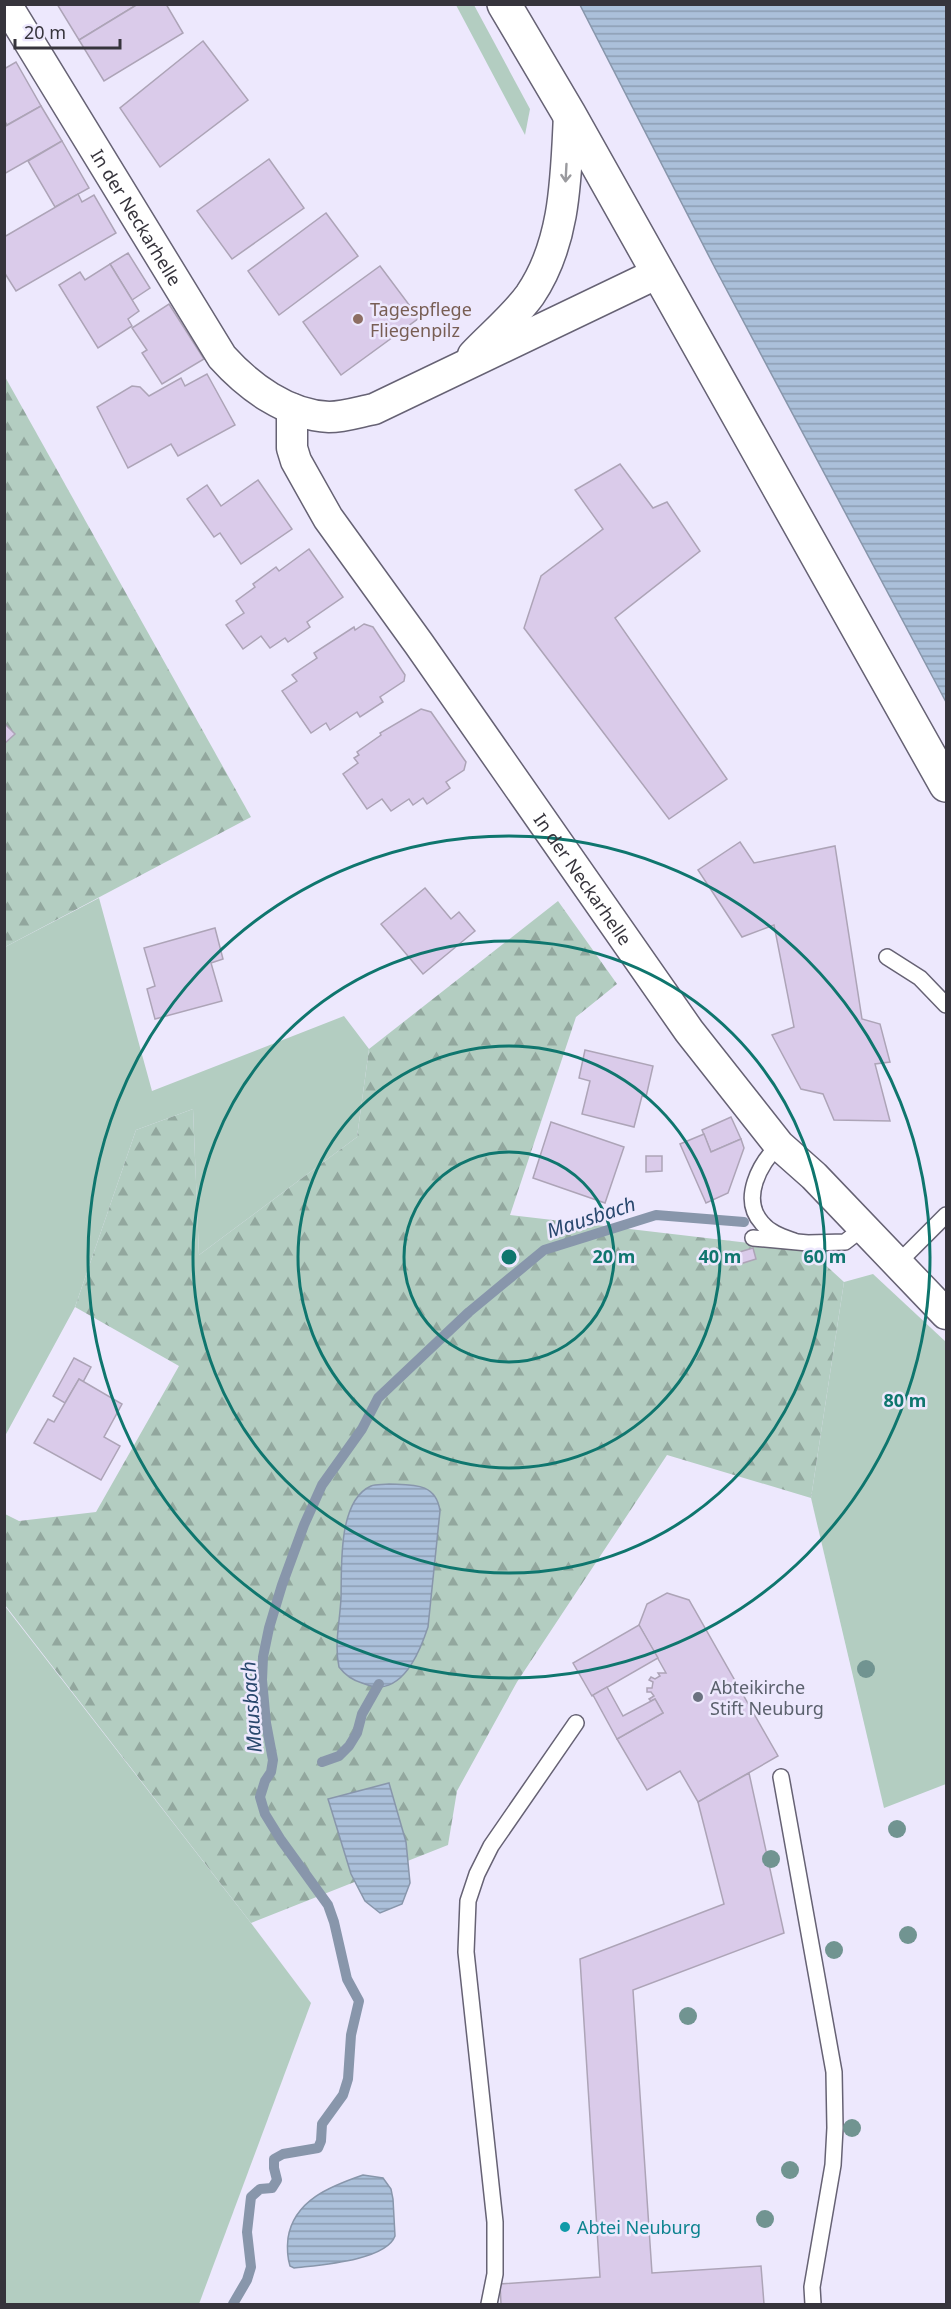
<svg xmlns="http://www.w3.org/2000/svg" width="951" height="2309" font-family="'Noto Sans',sans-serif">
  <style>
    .grass { fill: #b3cdc1 }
    .forest { fill: url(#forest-firs) }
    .water { fill: url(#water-rules); stroke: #8896ab; stroke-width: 1.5 }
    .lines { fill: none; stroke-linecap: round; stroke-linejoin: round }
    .stream { stroke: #8896ab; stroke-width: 10 }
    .building { fill: #dacbea; stroke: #ada4b7; stroke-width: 1.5 }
    .lane-casing { stroke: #666274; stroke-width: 18 }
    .street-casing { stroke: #666274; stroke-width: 33 }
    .secondary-casing { stroke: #666274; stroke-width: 36 }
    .lane { stroke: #fff; stroke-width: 15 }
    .street { stroke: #fff; stroke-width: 30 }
    .secondary { stroke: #fff; stroke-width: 33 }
    .tree { fill: #719491 }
    .oneway { stroke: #9a9a9e }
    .ring { fill: none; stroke: #0f766e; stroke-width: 3 }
    .education-dot { fill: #8d6e63; stroke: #ede8fd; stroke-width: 2 }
    .worship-dot { fill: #6b7280; stroke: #ede8fd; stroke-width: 2 }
    .culture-dot { fill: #0f9aa8; stroke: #ede8fd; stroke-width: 2 }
    .labels { text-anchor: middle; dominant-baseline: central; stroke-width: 5; stroke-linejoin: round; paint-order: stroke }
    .street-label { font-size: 18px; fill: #36343c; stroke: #ede8fd }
    .education-label { font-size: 18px; fill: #785e54; stroke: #ede8fd; text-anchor: start }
    .worship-label { font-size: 18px; fill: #5b616d; stroke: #ede8fd; text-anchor: start }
    .culture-label { font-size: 18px; fill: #0d838f; stroke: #ede8fd; text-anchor: start }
    .water-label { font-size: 20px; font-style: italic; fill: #28476d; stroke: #ede8fd }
    .centre { fill: #0f766e; stroke: #ede8fd; stroke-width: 3 }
    .ring-label { font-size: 18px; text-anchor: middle; font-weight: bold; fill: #0f766e; stroke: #ede8fd; stroke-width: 5; stroke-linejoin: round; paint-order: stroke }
  </style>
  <defs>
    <pattern id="forest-firs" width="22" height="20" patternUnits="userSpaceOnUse" patternTransform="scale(1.5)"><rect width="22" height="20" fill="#b3cdc1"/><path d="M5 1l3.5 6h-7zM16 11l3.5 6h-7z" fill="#92a79e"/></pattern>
    <pattern id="water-rules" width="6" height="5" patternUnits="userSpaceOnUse" patternTransform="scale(1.5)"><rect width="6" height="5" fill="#abc0da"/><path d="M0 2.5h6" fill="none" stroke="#8c9db2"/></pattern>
  </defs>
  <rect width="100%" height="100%" fill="#ede8fd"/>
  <g class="grass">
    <path d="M456,5h18l56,104 -5,26z"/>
    <path d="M99,898l53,193 192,-75 25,33 -12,88 -158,118 -6,-146 -57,21 -61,177 -70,129v-489z"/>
    <path d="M873,1274l73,68v442l-62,24 -73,-310 33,-216z"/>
    <path d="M4,1605l247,318 60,80 -112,301h-194z"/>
  </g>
  <g class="forest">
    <path d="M4,375l247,442 -246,130h-1z"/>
    <path d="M558,901l59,83 -41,33 -66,198 299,35 35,32 -33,216 -144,-43 -150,227 -60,109 -9,54 -197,78 -246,-318v-91l14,7 77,-9 83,-146 -104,-59 61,-177 57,-21 6,146 158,-118 12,-88z"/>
  </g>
  <g class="water">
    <path d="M580,5h366v697l-231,-434z"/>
    <path d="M389,1484c23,1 47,-2 51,27l-12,116c-7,21 -21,58 -48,60 -6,1 -12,-2 -18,-4 -10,-3 -17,-8 -23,-16 -5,-23 1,-46 2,-69 1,-29 -4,-97 30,-112 5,-2 12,-1 18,-2z"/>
    <path d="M389,1783l17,59 4,41 -8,21 -22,9 -15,-12 -14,-27 -23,-75z"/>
    <path d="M363,2175l20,3 8,11 2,10 2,37c-9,25 -78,29 -101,32l-4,-2c-3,-10 -3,-19 -2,-28 6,-38 43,-52 75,-63z"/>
  </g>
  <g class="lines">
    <g class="stream">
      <path d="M322,1762l17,-6 10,-10 8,-13 5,-19 17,-30"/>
      <path d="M233,2304l14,-24 4,-13 -4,-35 4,-35 9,-8 12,-1 5,-8 -3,-12v-9l9,-5 35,-6 3,-7 1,-17 21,-29 5,-16 3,-44 8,-34 -12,-22 -13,-57 -6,-17 -47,-65 -16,-26 -5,-17 5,-16 6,-9 2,-12 -7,-37 -4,-43 1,-23 6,-29 13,-43 22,-60 18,-40 40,-56 16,-31 91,-86 75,-62 112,-35 88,7"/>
    </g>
  </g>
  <g class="building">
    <path d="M57,4h81l-59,36z"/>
    <path d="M138,4h28l17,29 -79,48 -25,-41z"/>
    <path d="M203,41l45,59 -88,67 -40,-59z"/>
    <path d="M16,62l25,44 -34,19 -3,-5v-51z"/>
    <path d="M41,106l21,35 -58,33v-47z"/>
    <path d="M62,141l27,47 -34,19 -27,-46z"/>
    <path d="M269,159l35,49 -72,51 -35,-48z"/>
    <path d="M78,194l4,8 12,-7 22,38 -100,58 -12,-19v-35z"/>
    <path d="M326,213l32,43 -79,59 -31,-44z"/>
    <path d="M128,253l22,35 -18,12 -22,-36z"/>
    <path d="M110,264l29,47 -11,8 4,7 -34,22 -39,-63 21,-13 5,8z"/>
    <path d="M380,266l39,52 -78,57 -38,-53z"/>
    <path d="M169,304l35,55 -42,25 -20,-31 5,-3 -15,-22z"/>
    <path d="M207,374l28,51 -57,31 -7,-12 -43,24 -31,-61 35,-21 8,1 9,9 32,-18 4,8z"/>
    <path d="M620,464l33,44 14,-6 33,49 -85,67 112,161 -58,40 -145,-191 17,-52 62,-47 -28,-39z"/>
    <path d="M258,480l34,49 -51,35 -21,-31 -6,4 -27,-38 20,-14 14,21z"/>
    <path d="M309,549l34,48 -36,25 3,5 -22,15 -3,-4 -15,10 -9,-12 -18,13 -17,-24 18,-12 -8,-12 19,-14 -2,-3 23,-17 3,4z"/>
    <path d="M364,624l9,3 32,48 -1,6 -24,16 3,5 -23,15 -3,-5 -27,18 -4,-7 -15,10 -29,-42 15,-10 -5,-6 25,-17 -3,-5 40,-26 1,3z"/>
    <path d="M421,709l10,3 35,50 -2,8 -18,12 4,6 -23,16 -4,-6 -10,7 -4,-6 -18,12 -9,-12 -15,10 -24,-35 15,-11 -4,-5 5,-3 -2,-3 24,-17 -1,-2z"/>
    <path d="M4,723l11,11 -11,10z"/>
    <path d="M740,842l14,21 81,-17 27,173 18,5 10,38 -15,2 15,57 -56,-1 -11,-26 -22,-5 -29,-54 22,-8 -20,-102 -32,12 -44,-67z"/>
    <path d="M425,888l26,31 8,-7 16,19 -52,43 -42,-50z"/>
    <path d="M215,928l8,31 -12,4 11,38 -67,18 -8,-30 8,-3 -11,-38z"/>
    <path d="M585,1050l68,16 -7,31 -4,-1 -8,31 -52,-13 8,-33 -11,-3z"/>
    <path d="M731,1117l10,22 -30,13 -9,-22z"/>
    <path d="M551,1122l73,25 -19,56 -72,-25z"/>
    <path d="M704,1134l7,18 30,-13 3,9 -16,45 -22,10 -26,-59z"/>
    <path d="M646,1156h16v15l-16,1z"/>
    <path d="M753,1248l3,11 -16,5 -4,-11z"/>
    <path d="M74,1358l17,9 -8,15 -4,-3 -14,24 -12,-7z"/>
    <path d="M79,1379l43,25 -18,33 16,9 -19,34 -67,-37 14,-24 6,3z"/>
    <path d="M667,1593l22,7 89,156 -80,46 -18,-31 -33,19 -30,-51 46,-26 -8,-14 -4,2 -2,-2 5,-3 -3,-4h-4v-4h5l1,-6 -4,-2 2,-3 4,2 5,-3 -2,-3h8l-27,-48 8,-21z"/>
    <path d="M639,1625l19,33 -66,38 -19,-33z"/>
    <path d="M607,1687l16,29 32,-17 8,14 -46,26 -24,-44z"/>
    <path d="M749,1773l35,160 -151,57 19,283 109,-7 3,38h-263l-1,-20 100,-7 -20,-318 144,-55 -26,-102z"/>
  </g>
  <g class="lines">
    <g class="lane-casing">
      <g id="lane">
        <path d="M887,957l33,21 26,27"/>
        <path d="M779,1145c-19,18 -39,54 -17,78 8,10 21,14 32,18"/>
        <path d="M753,1238l55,5 37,-1 18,-14"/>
        <path d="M898,1263l48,-48"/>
        <path d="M781,1777l53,295 1,56 -2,37 -21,122 1,17"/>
        <path d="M489,2304l6,-30v-52l-29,-270 2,-51 9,-27 14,-28 85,-123"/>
      </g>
    </g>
    <g class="street-casing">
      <g id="street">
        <path id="s1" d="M6,4l216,353c27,30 65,58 107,60 15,0 30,-5 45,-8l284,-136"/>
        <path d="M473,355c18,-19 42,-39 57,-60 36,-53 36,-119 39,-181"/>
        <path id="s2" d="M292,409v39l4,13 32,57 91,126 270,387 90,114 35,31 132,138"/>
      </g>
    </g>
    <g class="secondary-casing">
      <path id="secondary" d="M504,4l65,110 377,671"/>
    </g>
    <use href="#lane" class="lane"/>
    <use href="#street" class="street"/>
    <use href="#secondary" class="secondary"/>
  </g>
  <g class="tree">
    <circle cx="866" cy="1669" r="9"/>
    <circle cx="897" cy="1829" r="9"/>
    <circle cx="771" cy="1859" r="9"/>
    <circle cx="908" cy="1935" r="9"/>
    <circle cx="834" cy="1950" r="9"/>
    <circle cx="688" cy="2016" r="9"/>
    <circle cx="852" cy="2128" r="9"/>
    <circle cx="790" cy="2170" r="9"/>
    <circle cx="765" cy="2219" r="9"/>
  </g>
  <defs><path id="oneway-shaft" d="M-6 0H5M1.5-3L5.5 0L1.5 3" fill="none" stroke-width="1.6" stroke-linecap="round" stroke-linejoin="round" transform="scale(1.5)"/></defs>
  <use class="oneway" href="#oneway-shaft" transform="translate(566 173) rotate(93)"/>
  <g class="ring">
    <circle cx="509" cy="1257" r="105"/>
    <circle cx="509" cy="1257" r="211"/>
    <circle cx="509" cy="1257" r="316"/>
    <circle cx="509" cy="1257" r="421"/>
  </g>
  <circle class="education-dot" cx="358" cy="319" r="6"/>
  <circle class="worship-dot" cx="698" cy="1697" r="6"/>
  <circle class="culture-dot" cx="565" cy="2227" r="6"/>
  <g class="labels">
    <g class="street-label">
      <text stroke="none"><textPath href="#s1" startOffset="250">In der Neckarhelle</textPath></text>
      <text stroke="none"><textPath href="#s2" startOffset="560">In der Neckarhelle</textPath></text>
    </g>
    <g class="education-label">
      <text x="370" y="309">Tagespflege<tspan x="370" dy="21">Fliegenpilz</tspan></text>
    </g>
    <g class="worship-label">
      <text x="710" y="1687">Abteikirche<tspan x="710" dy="21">Stift Neuburg</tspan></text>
    </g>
    <g class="culture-label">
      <text x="577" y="2227">Abtei Neuburg</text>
    </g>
    <g class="water-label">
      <text transform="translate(591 1217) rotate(-18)">Mausbach</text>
      <text transform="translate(251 1707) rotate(-94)">Mausbach</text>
    </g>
  </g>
  <circle cx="509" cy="1257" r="9" class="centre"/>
  <g class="ring-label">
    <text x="614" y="1263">20 m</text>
    <text x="720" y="1263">40 m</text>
    <text x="825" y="1263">60 m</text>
    <text x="905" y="1407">80 m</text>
  </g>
  <rect width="951" height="2309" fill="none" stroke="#36343c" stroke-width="12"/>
  <path d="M15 39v9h105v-9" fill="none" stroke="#36343c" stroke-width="3"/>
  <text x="24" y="39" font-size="18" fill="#36343c" stroke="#ede8fd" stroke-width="4.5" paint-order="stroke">20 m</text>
</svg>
